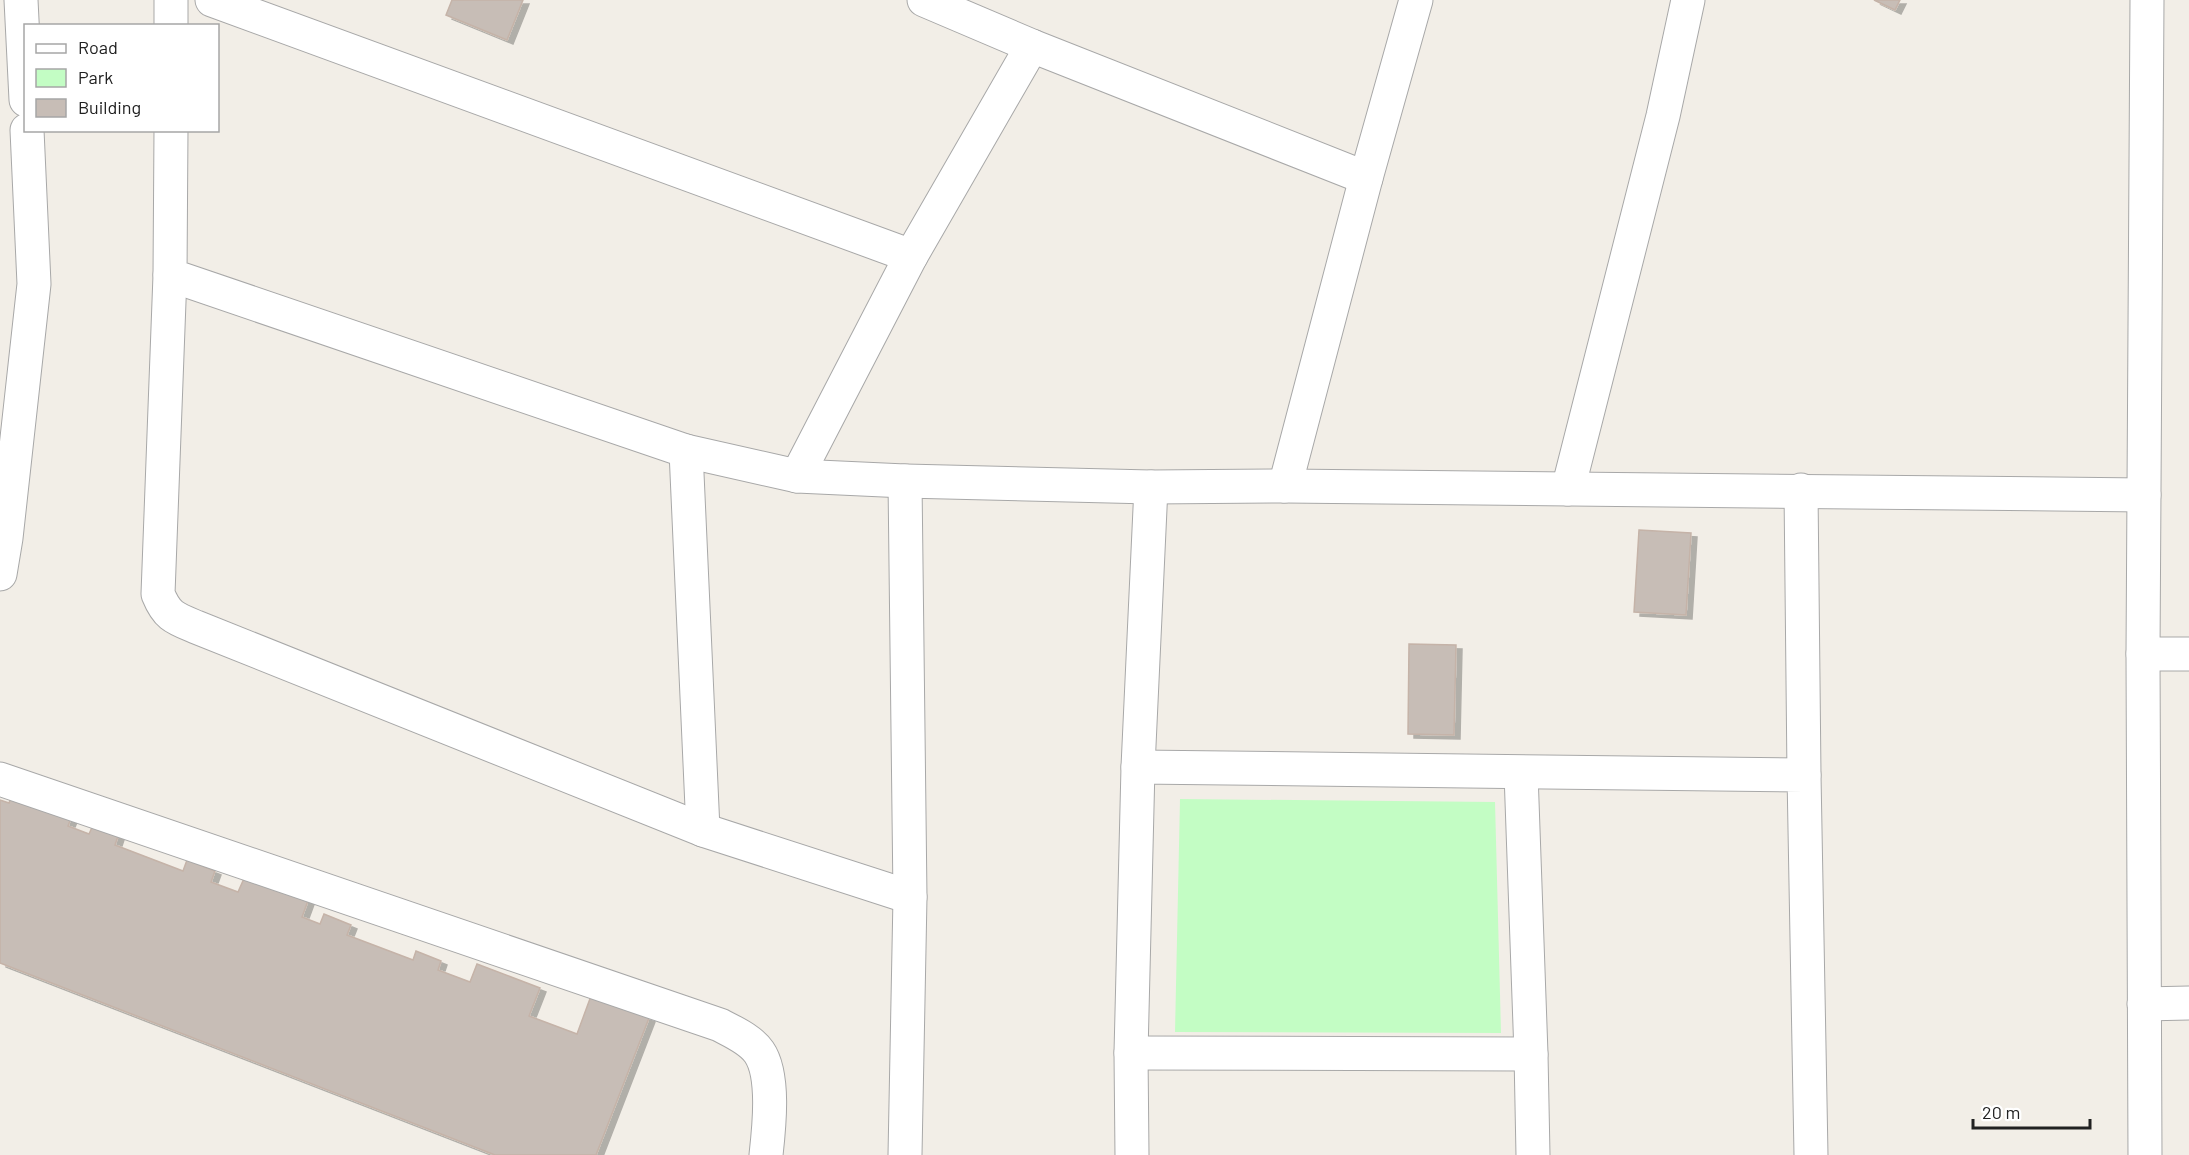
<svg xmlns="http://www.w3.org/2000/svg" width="2189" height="1155" font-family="Barlow,sans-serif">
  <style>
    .park { fill: #c3fdc4 }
    .building { fill: #c7bdb6; stroke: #c5b3a8; stroke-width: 1.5; filter: url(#shadow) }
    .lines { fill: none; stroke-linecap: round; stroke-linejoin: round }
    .minor-casing { stroke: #a8a8a8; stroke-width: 35 }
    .minor { stroke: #fff; stroke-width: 33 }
  </style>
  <defs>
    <filter id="shadow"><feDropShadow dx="6" dy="4" stdDeviation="0" flood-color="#0004"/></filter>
  </defs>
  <rect width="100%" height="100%" fill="#f2eee7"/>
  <path class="park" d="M1180,799l315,3 6,231 -326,-1z"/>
  <g class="building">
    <path d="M452,0h71l-16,40 -61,-25z"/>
    <path d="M1874,0h26l-5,10z"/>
    <path d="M1639,530l52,3 -5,82 -52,-3z"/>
    <path d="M1409,644l47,1 -2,90 -46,-1z"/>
    <path d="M15,787l59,23 -6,16 21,8 5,-11 25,10 -4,12 68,26 4,-11 28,11 -4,11 27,10 8,-18 63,24 -7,19 18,7 4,-10 27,11 -4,10 66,25 3,-9 25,10 -3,9 32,12 7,-18 63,24 -11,28 48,18 14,-38 58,22 -53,137h-101l-495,-192v-163l9,3z"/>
  </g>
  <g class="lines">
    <g class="minor-casing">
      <g id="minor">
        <path d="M21,0l5,100"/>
        <path d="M212,0l699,256"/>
        <path d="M924,0l108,46 334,132"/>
        <path d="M171,26v-26"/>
        <path d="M171,130l-1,145 516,176 111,25 108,5 246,6 134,-1 859,9"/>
        <path d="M170,275l-12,319c9,22 16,24 38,33l507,203 207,67"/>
        <path d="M686,451l17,379"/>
        <path d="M797,476l114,-220 121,-210"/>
        <path d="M905,481l5,416 -5,258"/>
        <path d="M1285,486l81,-308 50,-178"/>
        <path d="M1568,489l95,-373 25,-116"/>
        <path d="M1801,490l3,285"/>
        <path d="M0,574l6,-36 28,-254 -7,-154"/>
        <path d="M2143,654h46"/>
        <path d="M1138,767l13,-280"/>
        <path d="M1521,773l10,281"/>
        <path d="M0,779l720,246c13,7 30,14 39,27 16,23 10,76 7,103"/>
        <path d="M2144,1004l45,-1"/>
        <path d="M1131,1053l400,1 2,101"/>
        <path d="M1132,1155l-1,-102 7,-286 666,8 7,380"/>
        <path d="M2145,1155l-2,-501 4,-654"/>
      </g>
    </g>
    <use href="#minor" class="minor"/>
  </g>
  <rect x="24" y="24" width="195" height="108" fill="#ffffff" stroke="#a6a6a6" stroke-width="1.5"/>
  <rect x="36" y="44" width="30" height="9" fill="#ffffff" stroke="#a6a6a6" stroke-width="1.5"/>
  <text x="78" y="54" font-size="18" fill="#212121">Road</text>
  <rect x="36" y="69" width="30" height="18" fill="#c3fdc4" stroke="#a6a6a6" stroke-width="1.5"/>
  <text x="78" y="84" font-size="18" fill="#212121">Park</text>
  <rect x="36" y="99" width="30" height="18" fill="#c7bdb6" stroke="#a6a6a6" stroke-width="1.5"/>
  <text x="78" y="114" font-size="18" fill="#212121">Building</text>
  <path d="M1973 1119v9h117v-9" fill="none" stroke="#212121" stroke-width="3"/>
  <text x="1982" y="1119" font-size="18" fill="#212121" stroke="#ffffff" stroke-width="4.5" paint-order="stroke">20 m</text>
</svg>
